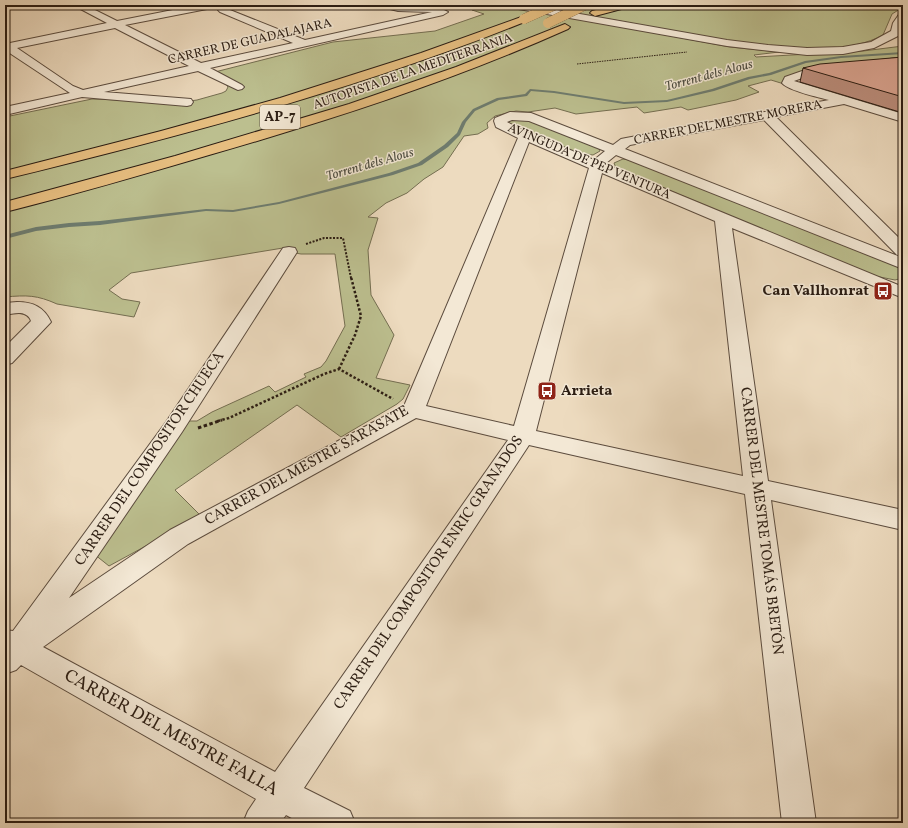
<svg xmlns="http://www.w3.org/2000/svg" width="908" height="828" font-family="Vollkorn,serif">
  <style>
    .green { fill: #bcbf8f; stroke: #746e51 }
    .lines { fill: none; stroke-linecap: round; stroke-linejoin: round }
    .stream { fill: #6e7c6f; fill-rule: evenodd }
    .minor-casing { stroke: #5c4c3e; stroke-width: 2 }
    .highway-casing { stroke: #2b1d13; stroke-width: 2 }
    .path-far3 { stroke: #2b1d13; stroke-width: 1; stroke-dasharray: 1.5 1; stroke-linecap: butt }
    .path-far2 { stroke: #2b1d13; stroke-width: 2; stroke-dasharray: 2 1.5; stroke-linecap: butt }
    .path-far1 { stroke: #2b1d13; stroke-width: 2.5; stroke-dasharray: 2.5 2; stroke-linecap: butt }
    .path { stroke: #2b1d13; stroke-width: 3; stroke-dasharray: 3.5 2.5; stroke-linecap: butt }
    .minor { fill: #f3e8d5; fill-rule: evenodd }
    .highway { fill: #e6be80; fill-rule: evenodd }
    .highway-bridge-casing { stroke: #2b1d13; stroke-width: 10; stroke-linecap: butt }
    .highway-bridge { stroke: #e6be80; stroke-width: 10 }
    .wall { fill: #bd8f7e; stroke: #2b1d13 }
    .building { fill: #dca693; stroke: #2b1d13 }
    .labels { text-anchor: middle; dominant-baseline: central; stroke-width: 3; stroke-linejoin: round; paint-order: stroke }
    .far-street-label { font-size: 13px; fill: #2b1d13; stroke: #f3e8d5 }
    .far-water-label { font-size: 13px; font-style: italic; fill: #4c4d41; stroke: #f3e8d5 }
    .shield { fill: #f3e8d5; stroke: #675a4d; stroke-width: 1 }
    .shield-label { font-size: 14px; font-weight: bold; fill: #2b1d13 }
    .poi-label { font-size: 15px; font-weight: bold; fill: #2b1d13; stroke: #f3e8d5; text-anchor: end }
    .street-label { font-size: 15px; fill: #2b1d13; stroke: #f3e8d5 }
    .near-street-label { font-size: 18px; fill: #2b1d13; stroke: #f3e8d5 }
  </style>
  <rect width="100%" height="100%" fill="#eddbbf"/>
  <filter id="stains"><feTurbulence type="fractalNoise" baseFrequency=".005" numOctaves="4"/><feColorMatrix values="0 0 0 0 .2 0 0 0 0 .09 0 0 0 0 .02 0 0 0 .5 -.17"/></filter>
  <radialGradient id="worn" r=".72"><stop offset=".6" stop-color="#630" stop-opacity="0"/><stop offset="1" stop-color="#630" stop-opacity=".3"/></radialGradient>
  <g class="green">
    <path d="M484,5h412l4,4 -8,5 -9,21c-60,34 -207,-4 -274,-16l-8,-1 -5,4 134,25 49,5 -25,3 2,2 107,-6 40,-5v17l-91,8 -28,13 -13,-4 -23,6 11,6 -23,8 -48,10 -7,-3 -37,6 -7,-6 -61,7 -21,-6 -27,4 -12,-1 -21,5 -8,7 1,5 -10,6 -14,2 -21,31 -19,12 -17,14 -21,10 -18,14 10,1 -10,32 3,45 23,40 -18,43 34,7 -7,14 -6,5 -56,33 -44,-32 -122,85 26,26 -92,50 -15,-12 95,-133h8l15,-9 57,-26 6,6 31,-15 -2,-3 17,-7 5,-6 19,-35 -10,-72h-34l-12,-2v-5l-158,26 -22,17 13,9 18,3 -6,15 -77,-13c-20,-9 -30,-9 -52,-7v-180l87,-18 90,3 15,-2 25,-7 4,-2 2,-4 -3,-4 -18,-9 126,-32 102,-11 49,-17 -12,-4z"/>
    <path d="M509,119h16l73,28 2,4 -7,4 -19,-3 -66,-27 -1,-3z"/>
    <path d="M623,159l7,1 268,106 5,3v9l-8,2 -20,-4 -259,-108 -2,-5z"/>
  </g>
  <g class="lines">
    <path class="stream" d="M903,52v2l-62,4 -35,5 -35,12 -21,4 -36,12 -47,11 -43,2 -70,-11 -23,-2 -4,5 -28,4 -24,11 -9,11 -6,13 -12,12 -26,18 -29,10 -114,29 -46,8 -27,-1 -106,14 -31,2 -33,4 -31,8v-4l31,-8 33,-4 31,-2 106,-12 27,1 46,-8 110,-29 29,-10 26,-18 13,-12 5,-11 11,-13 24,-11 28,-4 5,-5 24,2 70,11 43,-2 45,-11 36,-12 21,-4 36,-12 36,-5z"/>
    <g class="minor-casing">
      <g id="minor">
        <path d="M73,5h12l32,16 81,-16h19l-5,3 -87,17 76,38 92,-20 -73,-31 -2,-2c4,-5 8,-5 13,-5l2,2 -3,3 75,30 127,-28 -34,-1 -16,-4 -75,1 -5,-3h121l17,3 8,4 -5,3 -233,53 32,17 2,2 -2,2 -4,1 -40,-19 -94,21 87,7 2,3 -2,3 -4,1 -105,-9 -77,18v-8l65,-14 -65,-43v-9l5,2 97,-20zM115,28l74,38 -106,24 -10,-4 -56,-38z"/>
        <path d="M508,5h21l198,35 41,5 39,3 36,-1 28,-5 20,-11 2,-8 7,-10 3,-1v11l-3,12 -26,13 -31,6 -36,1 -80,-9 -214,-38z"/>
        <path d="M832,68l4,1 2,2 -2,2 -31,4 -11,4 109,33v8l-59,-18 -68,13 127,125v14l-6,-1 -133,-135 -134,25 -5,4 278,109v11l-287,-114 -11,9 298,123v11l-171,-70 36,253 135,29v20l-132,-30 45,323h-34l-37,-329 -216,-49 -225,343 46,23 5,12h-54l-15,-8 -6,8h-37l5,-12 8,-12 -235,-134 -5,5 -11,4v-44l8,1 153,-209 117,-174 6,-1 6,1 2,4 -115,180 -113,166 101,-68 234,-124 114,-268 -22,-11 -2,-6 1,-3 15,-6 21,1 82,32 8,-6 5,-1 203,-38c-11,-3 -40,-9 -47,-17l3,-6 20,-7zM512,120l17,1 76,30 -11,9 -76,-32 -11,-6zM529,142l60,26 -75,258 -88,-20zM602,173l113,48 28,255 -207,-45zM416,418l92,22 -233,332 -232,-125 145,-103z"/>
        <path d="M17,302c16,0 27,5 34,20l-39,41 -7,2v-18l26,-26c-4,-11 -16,-8 -26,-6v-12z"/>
      </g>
    </g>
    <g class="highway-casing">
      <g id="highway">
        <path d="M615,5h16l-2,2 -34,9 -5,-3 2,-2z"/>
        <path d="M524,16l3,1 2,2 -2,2c-168,68 -346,115 -522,158v-8l156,-40 119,-33 141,-45z"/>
        <path d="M565,24l5,3 -2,2c-116,52 -237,91 -359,126 -68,20 -136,40 -204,57v-10l170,-46 174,-52 107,-37z"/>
      </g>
    </g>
    <path class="path-far3" d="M577,64l110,-12"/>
    <path class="path-far2" d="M306,244l18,-6h19l8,40"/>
    <g class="path-far1">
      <path d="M339,369l16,-34 6,-19 -10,-39"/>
      <path d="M218,421l11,-3 95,-44 15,-5 54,30"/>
    </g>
    <path class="path" d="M198,428l24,-8"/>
    <use href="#minor" class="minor"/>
    <use href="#highway" class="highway"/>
    <g class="highway-bridge-casing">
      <g id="highway-bridge">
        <path d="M524,19l31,-14"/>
        <path d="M548,23l37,-18"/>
      </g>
    </g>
    <use href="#highway-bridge" class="highway-bridge"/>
  </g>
  <path class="wall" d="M903,57v56l-103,-31 3,-14z"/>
  <path class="building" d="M903,57v40l-100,-29 17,-4z"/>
  <defs>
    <g id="bus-square" transform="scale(1)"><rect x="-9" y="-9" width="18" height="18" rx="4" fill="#8f2418" stroke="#f3e8d5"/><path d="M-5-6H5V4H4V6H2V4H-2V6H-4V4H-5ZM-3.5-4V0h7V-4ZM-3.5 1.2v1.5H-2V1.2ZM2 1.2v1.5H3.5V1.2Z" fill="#fff"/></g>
  </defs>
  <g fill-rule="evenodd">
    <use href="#bus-square" x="883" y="291"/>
    <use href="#bus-square" x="547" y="391"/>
  </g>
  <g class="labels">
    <g class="far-street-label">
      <text transform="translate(250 42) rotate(-13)">CARRER DE GUADALAJARA</text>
      <text transform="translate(413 72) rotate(-19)">AUTOPISTA DE LA MEDITERRÀNIA</text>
      <text transform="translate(728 123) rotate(-11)">CARRER DEL MESTRE MORERA</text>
      <text transform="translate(589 162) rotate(23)">AVINGUDA DE PEP VENTURA</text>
    </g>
    <g class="far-water-label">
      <text transform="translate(709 76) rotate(-15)">Torrent dels Alous</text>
      <text transform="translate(370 165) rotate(-16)">Torrent dels Alous</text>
    </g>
    <rect class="shield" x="260" y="105" width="40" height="24" rx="3"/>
    <g class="shield-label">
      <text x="280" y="117">AP-7</text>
    </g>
    <g class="poi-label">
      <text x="869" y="291">Can Vallhonrat</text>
      <text x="561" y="391" text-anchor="start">Arrieta</text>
    </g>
    <g class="street-label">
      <text transform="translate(150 459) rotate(-56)">CARRER DEL COMPOSITOR CHUECA</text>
      <text transform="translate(307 466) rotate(-29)">CARRER DEL MESTRE SARASATE</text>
      <text transform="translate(761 521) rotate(83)">CARRER DEL MESTRE TOMÁS BRETÓN</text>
      <text transform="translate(429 573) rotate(-56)">CARRER DEL COMPOSITOR ENRIC GRANADOS</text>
    </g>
    <g class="near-street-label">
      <text transform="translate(171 733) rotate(29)">CARRER DEL MESTRE FALLA</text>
    </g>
  </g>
  <rect width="908" height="828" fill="none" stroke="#eddbbf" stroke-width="20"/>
  <rect x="6" y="6" width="896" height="816" fill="none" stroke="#2b1d13" stroke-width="2"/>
  <rect x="10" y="10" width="888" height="808" fill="none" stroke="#2b1d13"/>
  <rect width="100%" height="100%" filter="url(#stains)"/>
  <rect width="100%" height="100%" fill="url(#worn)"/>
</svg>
